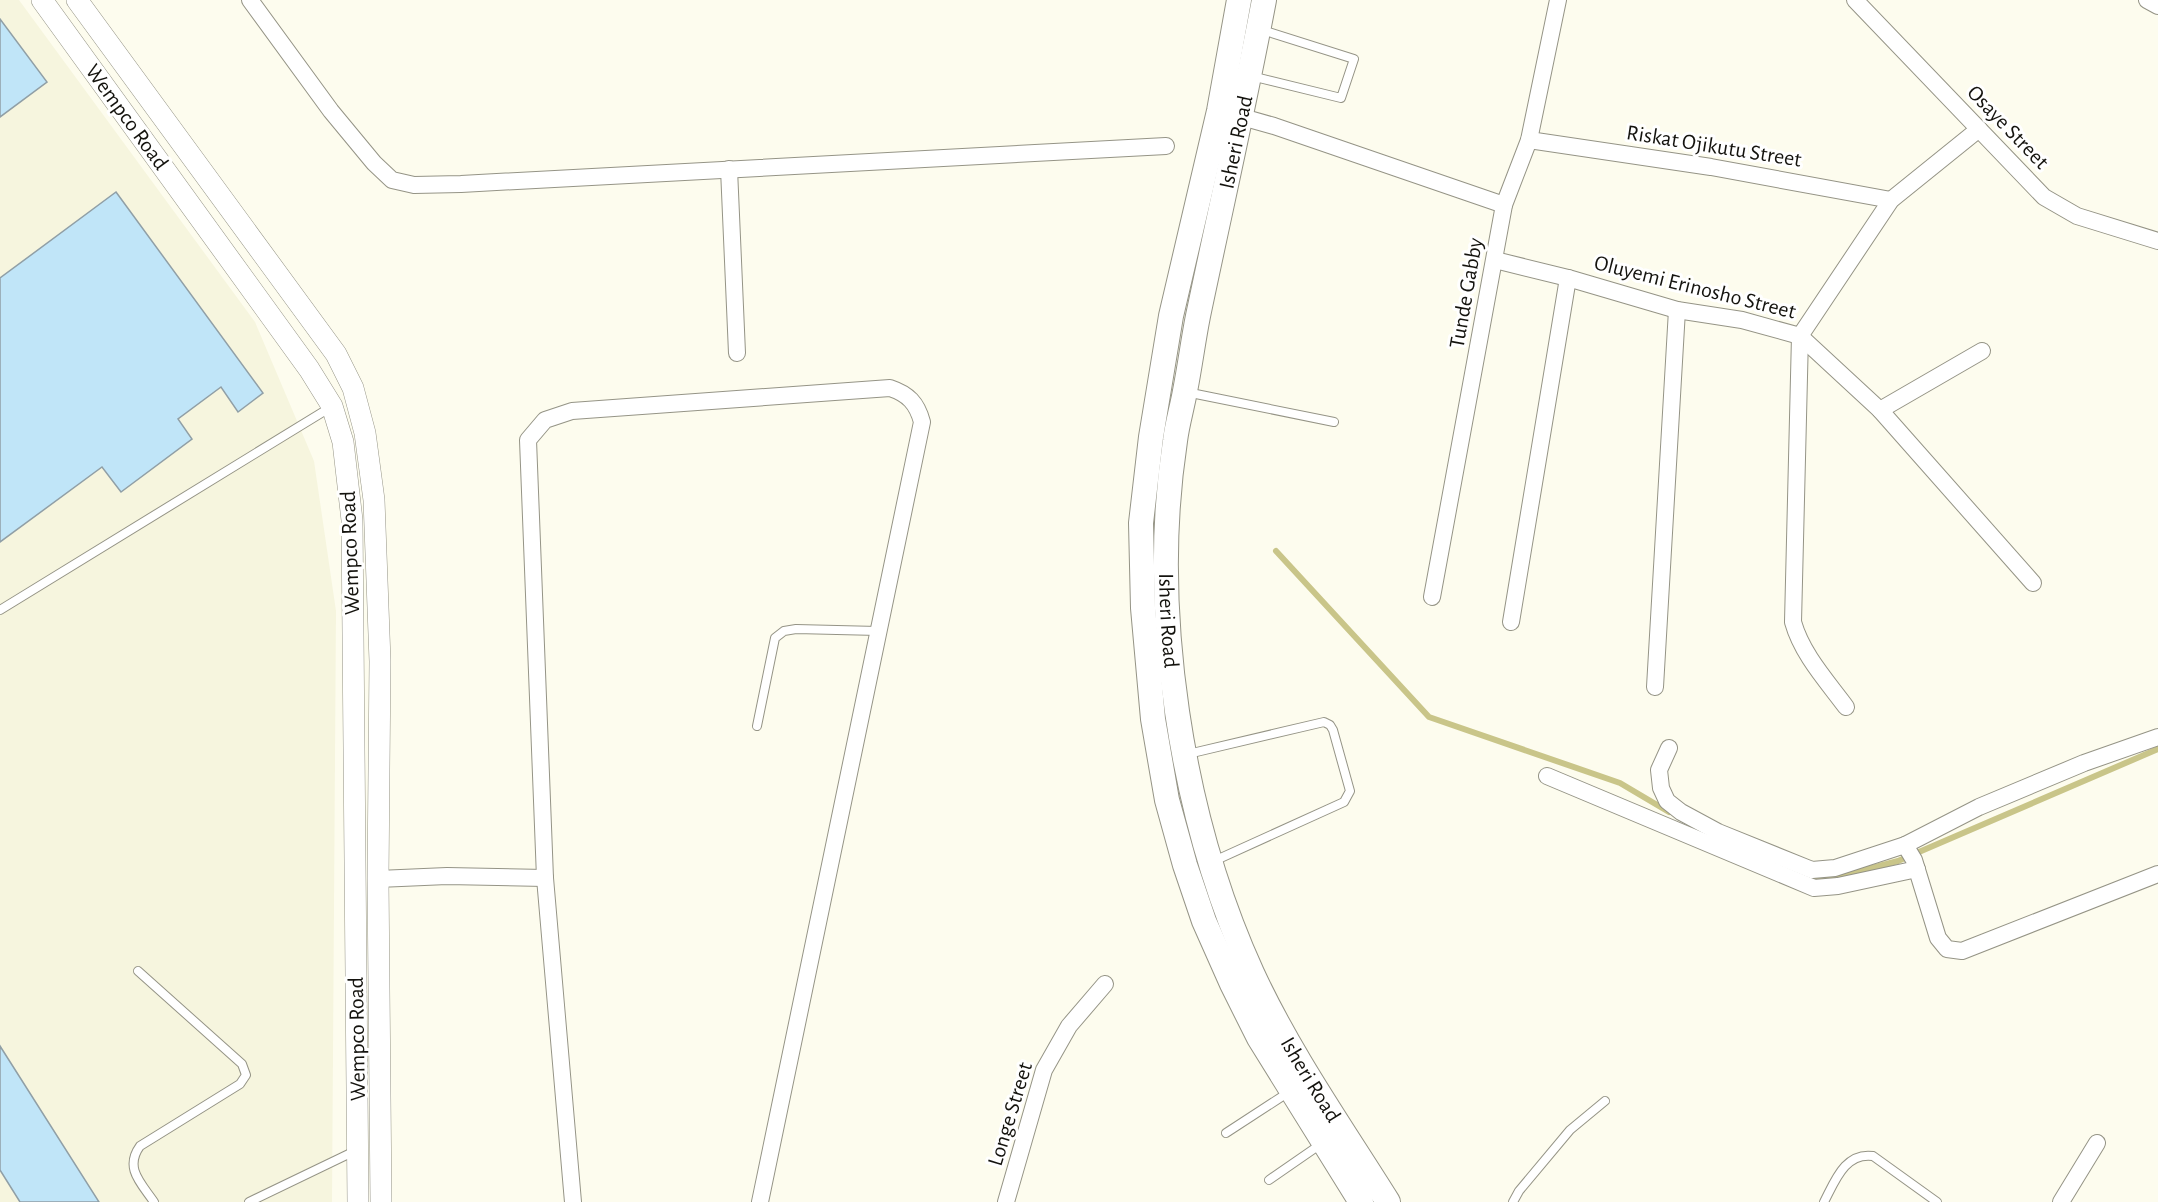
<svg xmlns="http://www.w3.org/2000/svg" width="2158" height="1202" font-family="'Alegreya Sans',sans-serif">
  <style>
    .built { fill: #f6f5de }
    .lines { fill: none; stroke-linecap: round; stroke-linejoin: round }
    .stream { stroke: #c9c589; stroke-width: 6 }
    .building { fill: #c0e5f8; stroke: #909fa6; stroke-width: 1.5 }
    .service-casing { stroke: #959486; stroke-width: 10 }
    .minor-casing { stroke: #959486; stroke-width: 18 }
    .tertiary-casing { stroke: #959486; stroke-width: 22 }
    .secondary-casing { stroke: #959486; stroke-width: 26 }
    .service { stroke: #fff; stroke-width: 8 }
    .minor { stroke: #fff; stroke-width: 16 }
    .tertiary { stroke: #fff; stroke-width: 21 }
    .secondary { stroke: #fff; stroke-width: 24 }
    .labels { text-anchor: middle; dominant-baseline: central; stroke-width: 6; stroke-linejoin: round; paint-order: stroke }
    .street-label { font-size: 22px; fill: #14130e; stroke: #fff }
  </style>
  <rect width="100%" height="100%" fill="#fdfcee"/>
  <path class="built" d="M0,0h19l236,322 59,139 22,150 -4,591h-332z"/>
  <g class="lines">
    <g class="stream">
      <path d="M1276,551l153,166 191,66 49,29"/>
      <path d="M1812,876l15,4 71,-19 260,-112"/>
    </g>
  </g>
  <g class="building">
    <path d="M0,19l47,63 -47,35z"/>
    <path d="M116,192l147,201 -25,19 -17,-25 -43,32 14,20 -71,53 -19,-25 -102,75v-264z"/>
    <path d="M0,1046l99,156h-79l-20,-32z"/>
  </g>
  <g class="lines">
    <g class="service-casing">
      <g id="service">
        <path d="M1251,76l90,22 13,-39 -95,-30"/>
        <path d="M1186,392l148,30"/>
        <path d="M0,610l331,-203"/>
        <path d="M757,726l18,-88 9,-7 12,-2 82,2"/>
        <path d="M1188,754l136,-32 6,3 3,5 17,61 -6,11 -130,59"/>
        <path d="M138,971l104,93 4,11 -6,9 -100,62c-16,22 1,37 14,56"/>
        <path d="M1226,1133l63,-41"/>
        <path d="M1269,1180l52,-36"/>
        <path d="M249,1202l108,-52"/>
        <path d="M1513,1202l6,-11 51,-61 35,-29"/>
        <path d="M1824,1202c11,-21 21,-50 49,-46l64,46"/>
      </g>
    </g>
    <g class="minor-casing">
      <g id="minor">
        <path d="M250,0l81,111 43,52 18,17 22,5 47,-1 705,-38"/>
        <path d="M1855,0l189,197 33,19 81,25"/>
        <path d="M2147,0l11,6"/>
        <path d="M1242,117l32,9 230,79"/>
        <path d="M1529,140l182,27 180,33"/>
        <path d="M729,169l8,184"/>
        <path d="M1495,260l73,18 109,32 65,10 58,16 80,74 153,173"/>
        <path d="M1880,410l102,-59"/>
        <path d="M1432,597l72,-392 25,-65 29,-140"/>
        <path d="M1511,622l57,-344"/>
        <path d="M1655,687l22,-377"/>
        <path d="M1846,707c-20,-27 -44,-53 -53,-85l7,-286 91,-136 88,-71"/>
        <path d="M1669,748l-10,22 2,18 6,13 14,11 37,20 94,38 23,-2 70,-23 74,-38 105,-44 74,-26"/>
        <path d="M1547,776l267,112 24,-2 79,-17"/>
        <path d="M1905,845l9,15 24,78 9,11 15,2 196,-77"/>
        <path d="M378,879l69,-3 98,2"/>
        <path d="M573,1202l-28,-324 -17,-438 17,-20 27,-9 318,-23c18,6 27,15 32,34l-162,780"/>
        <path d="M1006,1202l38,-132 25,-44 36,-42"/>
        <path d="M2061,1202l36,-59"/>
      </g>
    </g>
    <g class="tertiary-casing">
      <g id="tertiary">
        <path d="M42,0l267,369 23,37 11,36 9,78 6,682"/>
        <path d="M77,0l259,354 17,34 12,45 9,67 6,161 -2,218 3,323"/>
      </g>
    </g>
    <g class="secondary-casing">
      <g id="secondary">
        <path d="M1239,0l-20,111 -48,205 -20,121 -10,86 2,85 10,111 14,81 18,65 19,56 28,63 27,54 102,164"/>
        <path id="s1" d="M1264,0c-20,106 -44,211 -66,316 -5,25 -8,50 -13,75 -3,17 -8,33 -10,50 -26,170 6,376 77,532 37,80 89,154 136,229"/>
      </g>
    </g>
    <use href="#service" class="service"/>
    <use href="#minor" class="minor"/>
    <use href="#tertiary" class="tertiary"/>
    <use href="#secondary" class="secondary"/>
  </g>
  <g class="labels">
    <g class="street-label">
      <text transform="translate(127 117) rotate(54)">Wempco Road</text>
      <text transform="translate(2008 127) rotate(46)">Osaye Street</text>
      <text transform="translate(1236 142) rotate(-78)">Isheri Road</text>
      <text transform="translate(1714 146) rotate(9)">Riskat Ojikutu Street</text>
      <text transform="translate(1695 287) rotate(14)">Oluyemi Erinosho Street</text>
      <text transform="translate(1466 293) rotate(-80)">Tunde Gabby</text>
      <text transform="translate(350 553) rotate(-92)">Wempco Road</text>
      <text stroke="none"><textPath href="#s1" startOffset="630">Isheri Road</textPath></text>
      <text transform="translate(357 1039) rotate(-91)">Wempco Road</text>
      <text stroke="none"><textPath href="#s1" startOffset="1116">Isheri Road</textPath></text>
      <text transform="translate(1010 1114) rotate(-73)">Longe Street</text>
    </g>
  </g>
</svg>
